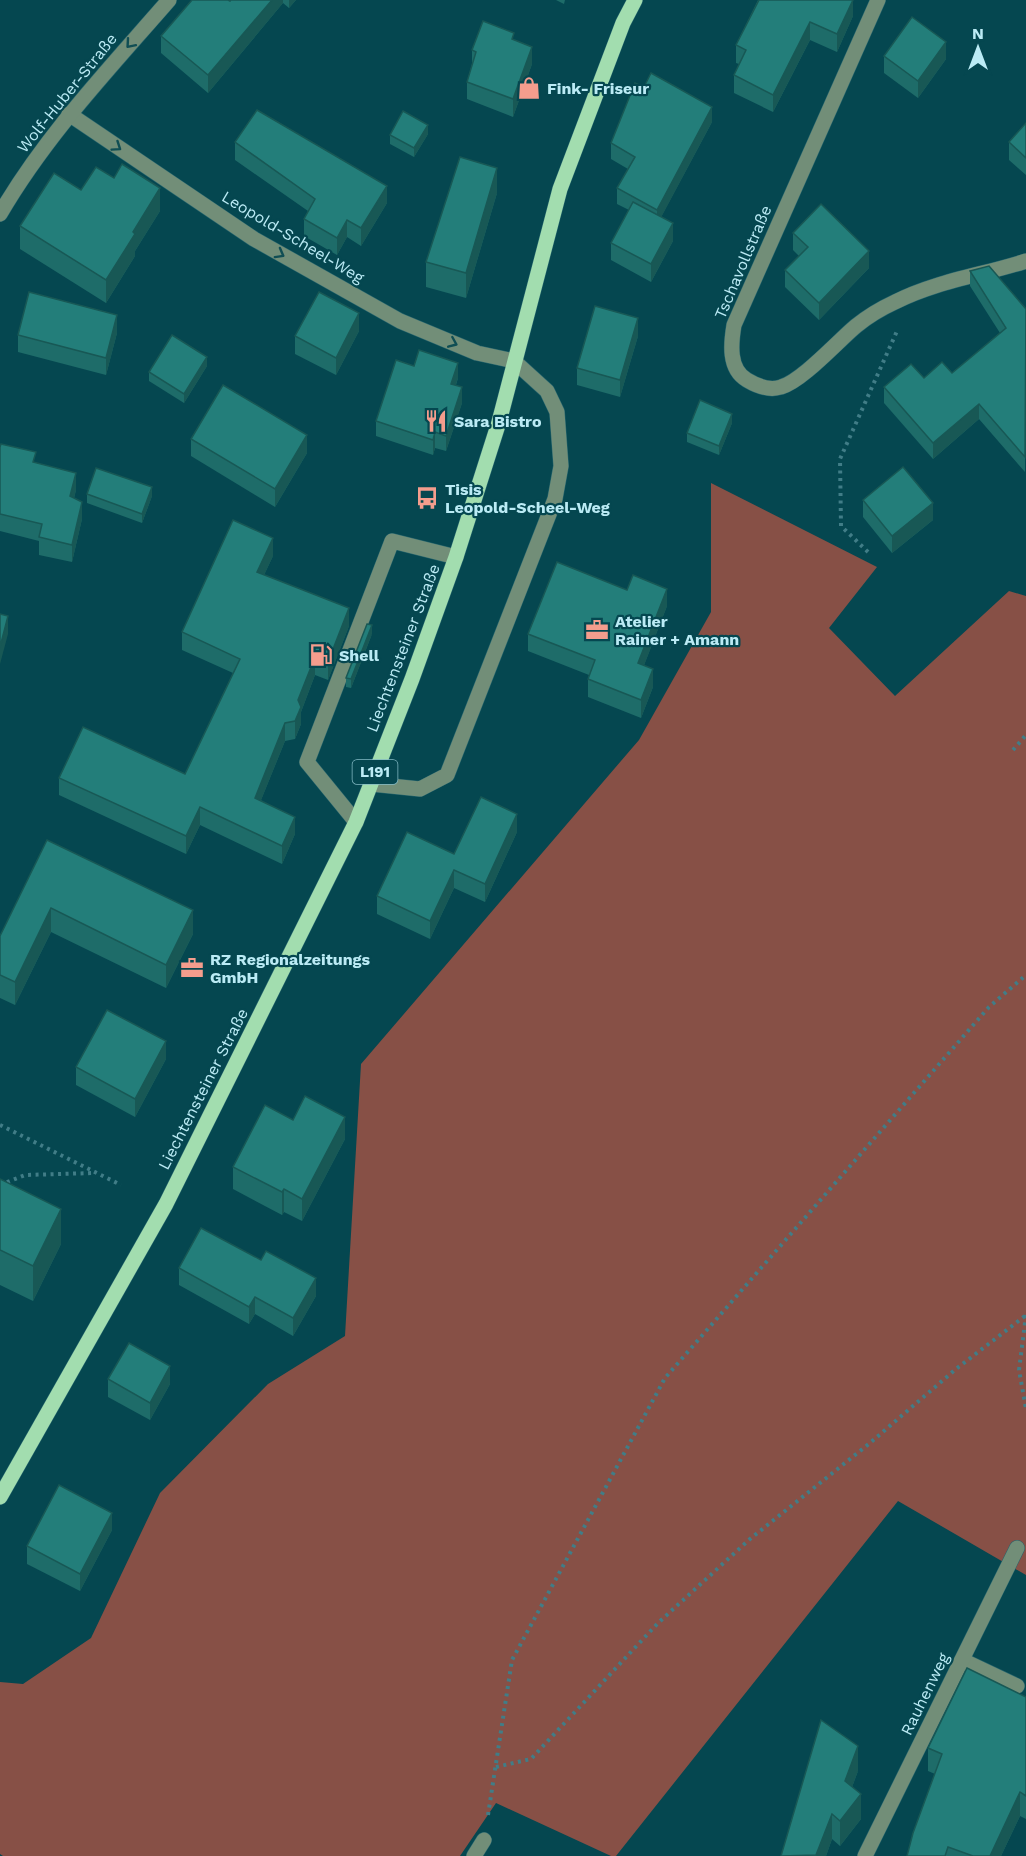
<svg xmlns="http://www.w3.org/2000/svg" width="1026" height="1856" font-family="'Work Sans',sans-serif">
  <style>
    .green { fill: #875046 }
    .lines { fill: none; stroke-linecap: round; stroke-linejoin: round }
    .minor-casing { stroke: #26656e; stroke-width: 16 }
    .major-casing { stroke: #26656e; stroke-width: 16 }
    .path { stroke: #417d87; stroke-width: 4; stroke-dasharray: 3 4.5; stroke-linecap: butt }
    .minor { stroke: #728e78; stroke-width: 15 }
    .major { stroke: #a2ddaf; stroke-width: 15 }
    .wall { fill: #1e6c69 }
    .shaded-wall { fill: #185855 }
    .building { fill: #237e7a; stroke: #185855; stroke-width: 1.5 }
    .oneway { stroke: #104e54 }
    .labels { text-anchor: middle; dominant-baseline: central; stroke-width: 4.5; stroke-linejoin: round; paint-order: stroke }
    .shield { fill: #054750; stroke: #84bac4; stroke-width: 1.5 }
    .shield-label { font-size: 15px; font-weight: bold; fill: #bbebf5 }
    .poi-label { font-size: 16px; font-weight: bold; fill: #bbebf5; stroke: #054750; text-anchor: start }
    .street-label { font-size: 16px; fill: #bbebf5; stroke: #054750 }
  </style>
  <rect width="100%" height="100%" fill="#054750"/>
  <path class="green" d="M711,483l166,84 -48,61 66,68 114,-105 17,5v979l-128,-74 -282,355h-5l-115,-53 -36,53h-457l-3,-2v-172l23,2 68,-46 69,-145 108,-109 77,-48 16,-272 278,-324 72,-128z"/>
  <g class="lines">
    <g class="minor-casing">
      <g id="minor">
        <path d="M878,0l-144,325c-3,18 -6,44 13,55 10,6 22,11 34,7 21,-6 57,-46 75,-61 11,-9 26,-18 39,-24 41,-21 88,-27 131,-41"/>
        <path d="M69,114l185,125 146,82 77,32 37,8 33,30 10,21 4,54 -6,33 -108,276 -27,14 -49,-5"/>
        <path d="M0,214c46,-79 109,-145 169,-214"/>
        <path d="M356,822l-49,-60 85,-221 64,16"/>
        <path d="M962,1660l55,26"/>
        <path d="M474,1856l10,-16"/>
        <path d="M865,1856l152,-308"/>
      </g>
    </g>
    <g class="major-casing">
      <path id="major" d="M0,1497l166,-293 190,-382 56,-143 44,-122 43,-135 61,-233 63,-166 12,-23"/>
    </g>
    <g class="path">
      <path d="M868,552l-27,-26 -1,-67 57,-128"/>
      <path d="M1013,750l13,-15"/>
      <path d="M0,1125l121,60"/>
      <path d="M0,1185l25,-10 69,-2"/>
      <path d="M1026,1315l-7,55 7,39"/>
      <path d="M496,1767l35,-8 127,-136 92,-84 120,-96 86,-74 69,-53 1,1"/>
      <path d="M488,1815l24,-155 153,-282 324,-371 37,-32"/>
    </g>
    <use href="#minor" class="minor"/>
    <use href="#major" class="major"/>
  </g>
  <g class="wall">
    <path d="M231,0h65l-7,8 -6,-5 -75,90 -47,-40v-17z"/>
    <path d="M556,0h9l-1,4z"/>
    <path d="M758,0h95v16l-16,36 -27,-12 -37,72 -39,-19v-18l5,-11 -3,-1v-18z"/>
    <path d="M514,40l18,24 -19,53 -46,-18v-17l5,-18v-14z"/>
    <path d="M884,56l62,3 -28,39 -34,-25z"/>
    <path d="M712,122l-51,95 12,24 -22,41 -40,-22v-17l18,-33 -12,-6v-16l11,-19 -17,-10v-16z"/>
    <path d="M1026,123v52l-17,-15v-18z"/>
    <path d="M428,134l-14,23 -24,-13v-9z"/>
    <path d="M235,142l152,61 -26,43 -14,-9 -10,18 -33,-19v-17l4,-8 -73,-51z"/>
    <path d="M81,190l79,21 -25,40v5l-29,47 -86,-54v-23z"/>
    <path d="M497,193l-31,105 -40,-11v-25z"/>
    <path d="M793,233l76,35 -50,52 -34,-33v-17l14,-14 -6,-6z"/>
    <path d="M970,271l56,38 -1,163 -46,-53 -46,40 -49,-56v-16l40,-9 28,-5 48,-40 -30,-47z"/>
    <path d="M359,331l-23,44 -41,-21v-18z"/>
    <path d="M117,333l-11,42 -88,-23v-17z"/>
    <path d="M638,336l-18,61 -43,-12v-17z"/>
    <path d="M207,366l-23,37 -35,-22v-9z"/>
    <path d="M414,366l44,12 -2,7 6,18 -16,48 -11,-3 -2,7 -57,-19v-15z"/>
    <path d="M732,423l-13,32 -32,-13v-9z"/>
    <path d="M191,439l116,14 -32,54 -84,-51z"/>
    <path d="M0,447l36,16 40,27 -2,8 8,21 -10,43 -33,-7v-14l-39,-10z"/>
    <path d="M87,494l65,2 -10,27 -55,-20z"/>
    <path d="M863,500l70,20 -41,33 -29,-36z"/>
    <path d="M273,556l-9,19 85,51 -21,54 -13,-5 -14,37v12l-6,15 -10,2 -24,59 34,34 -13,30 -82,-39 -14,29 -127,-59v-17l126,-4 48,-101 -51,-23v-18z"/>
    <path d="M667,606l-23,59 9,22 -12,31 -53,-21v-18l1,-4 -61,-24v-17z"/>
    <path d="M372,634l-21,54 -5,-1v-9z"/>
    <path d="M517,832l-32,70 -31,-14 -24,51 -53,-25v-18l77,-42z"/>
    <path d="M47,840l146,94 -27,54 -115,-56 -36,73 -15,-7v-62z"/>
    <path d="M166,1059l-31,58 -59,-32v-18z"/>
    <path d="M293,1120l52,19 -43,82 -18,-9 -2,3 -49,-26v-22z"/>
    <path d="M0,1179l61,65 -28,57 -33,-16z"/>
    <path d="M179,1268l137,28 -23,40 -38,-22 -6,10 -70,-39z"/>
    <path d="M108,1379l62,5 -20,36 -42,-23z"/>
    <path d="M112,1530l-32,61 -53,-27v-18z"/>
    <path d="M1026,1697v122l-6,-3 -19,40h-94l28,-82 -7,-3v-23z"/>
    <path d="M858,1771l-6,16 9,32 -21,27 -8,-7 -6,17h-45z"/>
  </g>
  <g class="shaded-wall">
    <path d="M272,0h11v3l-75,90v-18z"/>
    <path d="M289,0h7l-7,8z"/>
    <path d="M853,0v16l-16,36v-18z"/>
    <path d="M810,22v18l-37,72v-17z"/>
    <path d="M946,42v17l-28,39v-17z"/>
    <path d="M532,47v17l-19,53v-18z"/>
    <path d="M712,107v15l-55,103v-15z"/>
    <path d="M428,125v9l-14,23v-9z"/>
    <path d="M497,168v25l-31,105v-25z"/>
    <path d="M387,186v17l-26,43v-18z"/>
    <path d="M160,188v23l-25,40v5l-29,47v-23l27,-48z"/>
    <path d="M347,220v17l-10,18v-17z"/>
    <path d="M673,223v18l-22,41v-18z"/>
    <path d="M869,251v17l-50,52v-17z"/>
    <path d="M359,313v18l-23,44v-17z"/>
    <path d="M117,315v18l-11,42v-17z"/>
    <path d="M638,318v18l-18,61v-17z"/>
    <path d="M207,357v9l-23,37v-9z"/>
    <path d="M458,363v15l-7,21v-15z"/>
    <path d="M462,387v16l-16,48v-15z"/>
    <path d="M979,404v15l-46,40v-16z"/>
    <path d="M732,414v9l-13,32v-9z"/>
    <path d="M435,432v16l-2,7v-15z"/>
    <path d="M307,435v18l-32,54v-18z"/>
    <path d="M76,473v17l-6,24v-18z"/>
    <path d="M152,487v9l-10,27v-9z"/>
    <path d="M82,502v17l-10,43v-17z"/>
    <path d="M933,503v17l-41,33v-17z"/>
    <path d="M273,538v18l-16,34v-18z"/>
    <path d="M667,589v17l-29,75v-18z"/>
    <path d="M349,608v18l-21,54v-18z"/>
    <path d="M8,616v18l-8,30v-17z"/>
    <path d="M372,625v9l-21,54v-9z"/>
    <path d="M315,657v18l-14,37v12l-6,15v-18l3,-21z"/>
    <path d="M653,669v18l-12,31v-18z"/>
    <path d="M285,723v18l-30,74v-17z"/>
    <path d="M200,807v18l-14,29v-18z"/>
    <path d="M517,814v18l-32,70v-18z"/>
    <path d="M295,817v17l-13,30v-18z"/>
    <path d="M454,870v18l-24,51v-18z"/>
    <path d="M51,908v24l-36,73v-23z"/>
    <path d="M193,910v24l-27,54v-23z"/>
    <path d="M166,1041v18l-31,58v-18z"/>
    <path d="M345,1117v22l-43,82v-22z"/>
    <path d="M284,1189v23l-2,3v-23z"/>
    <path d="M61,1209v35l-28,57v-35z"/>
    <path d="M316,1278v18l-23,40v-18z"/>
    <path d="M255,1297v17l-6,10v-17z"/>
    <path d="M170,1366v18l-20,36v-17z"/>
    <path d="M112,1513v17l-32,61v-17z"/>
    <path d="M858,1746v25l-13,35v-25z"/>
    <path d="M1020,1792v24l-19,40h-11z"/>
    <path d="M861,1794v25l-21,27v-25z"/>
    <path d="M832,1814v25l-6,17h-10z"/>
  </g>
  <g class="building">
    <path d="M192,0h36l2,1 1,-1h41l-64,75 -47,-39z"/>
    <path d="M759,0h94l-16,34 -27,-12 -37,73 -39,-20 12,-25 -10,-5z"/>
    <path d="M912,17l34,25 -28,39 -34,-25z"/>
    <path d="M483,21l31,12 -2,6 20,8 -19,52 -46,-17 9,-30 -4,-2z"/>
    <path d="M651,73l61,34 -55,103 -40,-22 18,-31 -24,-14 24,-60 9,4z"/>
    <path d="M257,110l130,76 -26,42 -14,-8 -10,18 -33,-19 11,-20 -80,-57z"/>
    <path d="M403,111l25,14 -14,23 -24,-13z"/>
    <path d="M1026,123v35l-17,-16z"/>
    <path d="M460,157l37,11 -31,105 -40,-11z"/>
    <path d="M122,164l38,24 -27,44 2,2 -29,46 -86,-54 34,-53 27,17 15,-23 18,11z"/>
    <path d="M633,202l40,21 -22,41 -40,-21z"/>
    <path d="M821,204l48,47 -50,52 -34,-33 23,-23 -15,-14z"/>
    <path d="M989,266l37,43 -1,148 -46,-53 -46,39 -49,-56 27,-23 13,14 18,-16 10,11 54,-45 -36,-57z"/>
    <path d="M29,292l88,23 -11,43 -88,-23z"/>
    <path d="M319,292l40,21 -23,45 -41,-22z"/>
    <path d="M595,306l43,12 -18,62 -43,-12z"/>
    <path d="M172,335l35,22 -23,37 -35,-22z"/>
    <path d="M419,350l39,13 -7,21 11,3 -16,49 -11,-4 -2,8 -57,-19 20,-61 18,6z"/>
    <path d="M223,385l84,50 -32,54 -84,-50z"/>
    <path d="M700,400l32,14 -13,32 -32,-13z"/>
    <path d="M1,444l35,8 -3,10 43,11 -6,23 12,6 -10,43 -33,-8 3,-13 -42,-10v-67z"/>
    <path d="M903,467l30,36 -41,33 -29,-36z"/>
    <path d="M96,468l56,19 -10,27 -55,-20z"/>
    <path d="M233,520l40,18 -16,34 92,36 -21,54 -13,-5 -17,43 3,7 -6,14 -10,2 -30,75 40,19 -13,29 -82,-39 -14,29 -127,-58 24,-51 102,47 55,-115 -58,-27z"/>
    <path d="M557,562l70,28 6,-15 34,14 -29,74 15,6 -12,31 -53,-21 7,-19 -67,-26z"/>
    <path d="M0,614l8,2 -8,31z"/>
    <path d="M367,624l5,1 -21,54 -5,-1z"/>
    <path d="M481,797l36,17 -32,70 -31,-14 -24,51 -53,-25 30,-64 47,22z"/>
    <path d="M47,840l146,70 -27,55 -115,-57 -36,74 -15,-7v-39z"/>
    <path d="M107,1010l59,31 -31,58 -59,-32z"/>
    <path d="M305,1096l40,21 -43,82 -18,-10 -2,3 -49,-25 32,-62 28,15z"/>
    <path d="M0,1179l61,30 -28,57 -33,-16z"/>
    <path d="M201,1228l60,32 5,-9 50,27 -23,40 -38,-21 -6,10 -70,-39z"/>
    <path d="M129,1343l41,23 -20,37 -42,-24z"/>
    <path d="M59,1485l53,28 -32,61 -53,-28z"/>
    <path d="M967,1668l59,29v99l-6,-4 -30,64h-17l-25,-9 -3,9h-38l6,-23 29,-79 -14,-6z"/>
    <path d="M821,1720l37,26 -13,35 16,13 -21,27 -8,-7 -16,41 -35,1z"/>
  </g>
  <defs><path id="oneway-chevron" d="M-2-3.5L2.5 0L-2 3.5" fill="none" stroke-width="1.6" stroke-linecap="round" stroke-linejoin="round" transform="scale(1.5)"/></defs>
  <g class="oneway">
    <use href="#oneway-chevron" transform="translate(130 44) rotate(131)"/>
    <use href="#oneway-chevron" transform="translate(117 147) rotate(34)"/>
    <use href="#oneway-chevron" transform="translate(280 254) rotate(29)"/>
    <use href="#oneway-chevron" transform="translate(453 343) rotate(23)"/>
  </g>
  <defs>
    <g id="shop-bare" transform="scale(1.8)"><path d="M-5-2.5h2.3a2.7 3.5 0 0 1 5.4 0H5L5.5 6h-11ZM-1.5-2.5h3a1.5 2.3 0 0 0-3 0Z" fill="#f49d8d" stroke="#054750" stroke-width="2.5" paint-order="stroke"/></g>
    <g id="restaurant-bare" transform="scale(1.8)"><path d="M-5-6h1v4h1v-4h1v4h1v-4h1v5L-1.5 .5V6h-2V.5L-5-1ZM5-6V6H3V1.5H1.5Q1.5-4 5-6Z" fill="#f49d8d" stroke="#054750" stroke-width="2.5" paint-order="stroke"/></g>
    <g id="bus-bare" transform="scale(1.8)"><path d="M-5-6H5V4H4V6H2V4H-2V6H-4V4H-5ZM-3.5-4V0h7V-4ZM-3.5 1.2v1.5H-2V1.2ZM2 1.2v1.5H3.5V1.2Z" fill="#f49d8d" stroke="#054750" stroke-width="2.5" paint-order="stroke"/></g>
    <g id="office-bare" transform="scale(1.8)"><path d="M-6-3h4V-5.5h4V-3h4V5H-6ZM-1-4.5V-3h2v-1.5ZM-6 0V1H6V0Z" fill="#f49d8d" stroke="#054750" stroke-width="2.5" paint-order="stroke"/></g>
    <g id="fuel-bare" transform="scale(1.8)"><path d="M-5.5-6h7V0h2V4h1.3V-2.5L3-4.5l.8-.8L6-3V5H2.5V1h-1V6h-7ZM-4.2-4.7v3.2H.2V-4.7Z" fill="#f49d8d" stroke="#054750" stroke-width="2.5" paint-order="stroke"/></g>
  </defs>
  <g fill-rule="evenodd">
    <use href="#shop-bare" x="529" y="88"/>
    <use href="#restaurant-bare" x="436" y="421"/>
    <use href="#bus-bare" x="427" y="498"/>
    <use href="#office-bare" x="597" y="630"/>
    <use href="#fuel-bare" x="321" y="655"/>
    <use href="#office-bare" x="192" y="968"/>
  </g>
  <g class="labels">
    <rect class="shield" x="352.5" y="760" width="45" height="24" rx="4.5"/>
    <g class="shield-label">
      <text x="375" y="772">L191</text>
    </g>
    <g class="poi-label">
      <text x="547" y="88">Fink- Friseur</text>
      <text x="454" y="421">Sara Bistro</text>
      <text x="445" y="489">Tisis<tspan x="445" dy="18">Leopold-Scheel-Weg</tspan></text>
      <text x="615" y="621">Atelier<tspan x="615" dy="18">Rainer + Amann</tspan></text>
      <text x="339" y="655">Shell</text>
      <text x="210" y="959">RZ Regionalzeitungs<tspan x="210" dy="18">GmbH</tspan></text>
    </g>
    <g class="street-label">
      <text transform="translate(67 93) rotate(-51)">Wolf-Huber-Straße</text>
      <text transform="translate(293 237) rotate(31)">Leopold-Scheel-Weg</text>
      <text transform="translate(743 262) rotate(-67)">Tschavollstraße</text>
      <text transform="translate(403 648) rotate(-69)">Liechtensteiner Straße</text>
      <text transform="translate(203 1089) rotate(-63)">Liechtensteiner Straße</text>
      <text transform="translate(925 1694) rotate(-64)">Rauhenweg</text>
    </g>
  </g>
  <g transform="translate(978 48)" stroke="#054750" stroke-width="4.5" paint-order="stroke">
  <path d="M0-4.5L10 22L0 15L-10 22Z" fill="#bbebf5"/>
  <text y="-9" font-size="16" font-weight="bold" text-anchor="middle" fill="#bbebf5">N</text>
  </g>
</svg>
